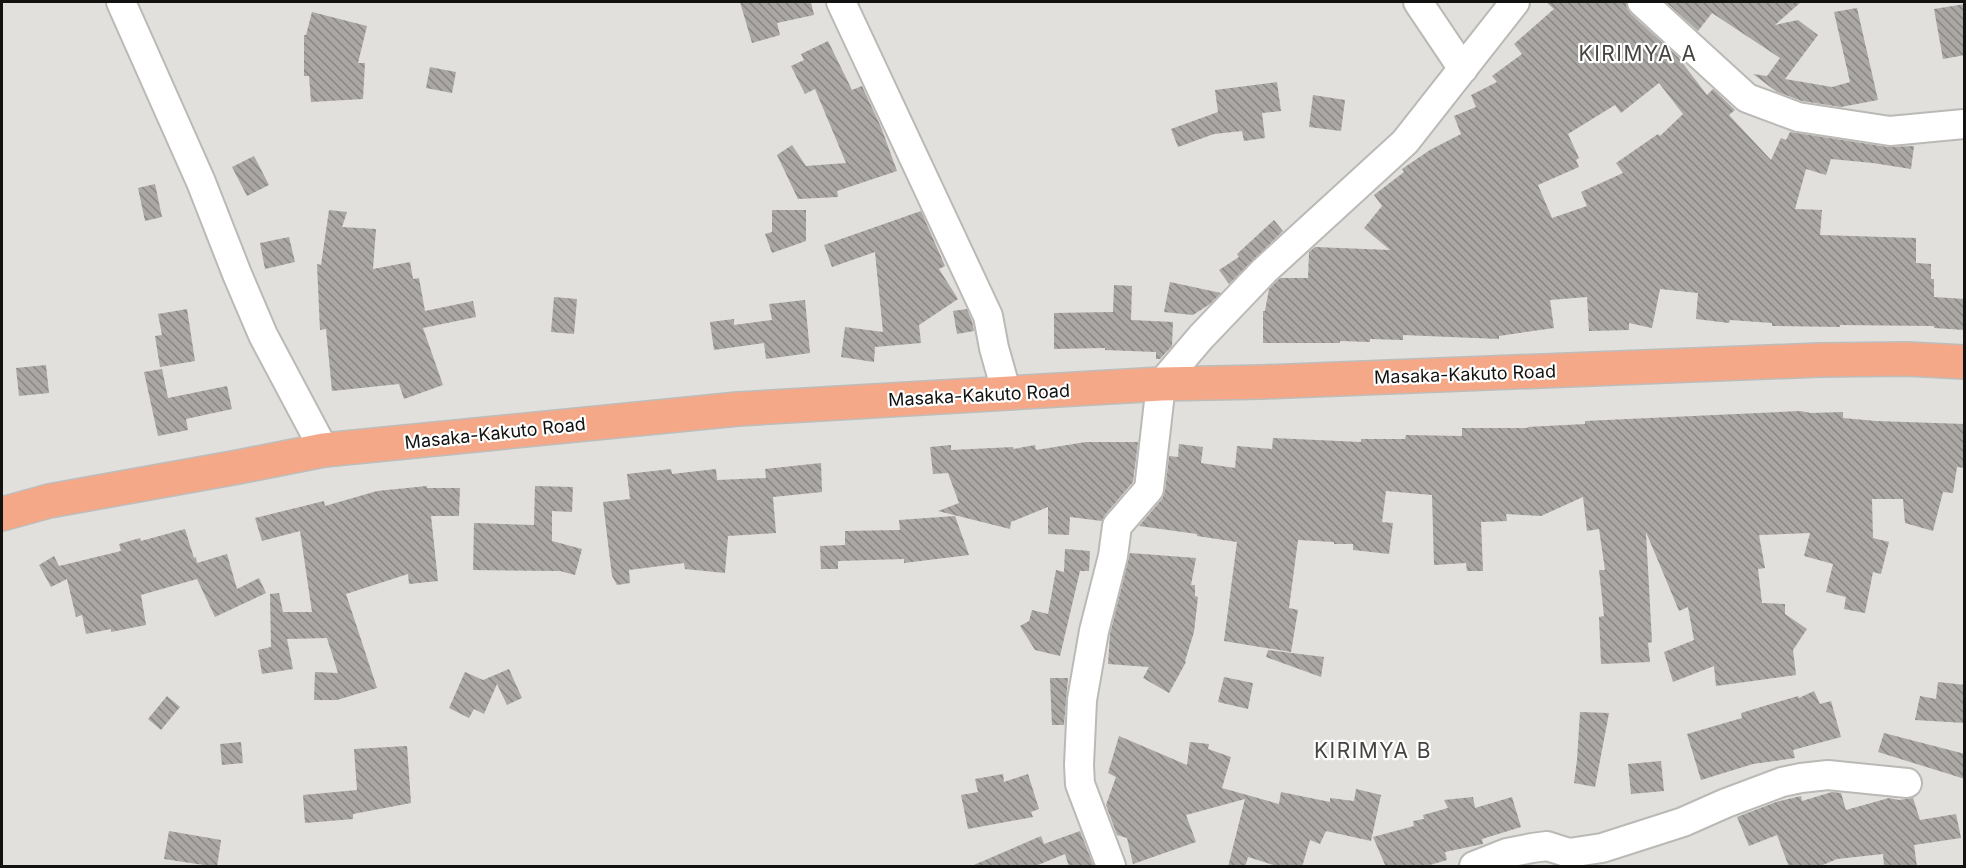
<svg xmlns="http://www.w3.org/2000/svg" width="1966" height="868" font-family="Inter,sans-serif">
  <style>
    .building { fill: url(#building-back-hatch); fill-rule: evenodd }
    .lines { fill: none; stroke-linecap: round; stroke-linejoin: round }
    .minor-casing { stroke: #bab9b6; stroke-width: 32 }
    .highway-casing { stroke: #bdbdbc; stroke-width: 36 }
    .minor { stroke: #fff; stroke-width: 28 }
    .highway { stroke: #f5a887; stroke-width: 33 }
    .labels { text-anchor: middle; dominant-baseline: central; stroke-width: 4.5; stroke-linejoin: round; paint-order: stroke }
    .street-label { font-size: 18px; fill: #121211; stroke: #fff }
    .quarter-label { font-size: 21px; letter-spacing: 1.5px; fill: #454441; stroke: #fff }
  </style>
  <defs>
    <pattern id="building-back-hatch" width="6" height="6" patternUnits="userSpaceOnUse" patternTransform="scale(1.5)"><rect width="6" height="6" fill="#aaa7a4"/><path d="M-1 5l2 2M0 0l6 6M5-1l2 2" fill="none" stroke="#898784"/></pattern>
  </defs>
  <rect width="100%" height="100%" fill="#e1e0dd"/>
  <g class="building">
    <path d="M740,2h71l3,13 -37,8 3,12 -28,8z"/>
    <path d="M1546,2h80l1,6 4,6 47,43 29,38 6,-6 22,21 -6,5 42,45 10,-22 5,2 4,-8 98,15 26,-1 -3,23 -38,-6 -42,-4 -5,16 -20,-6 -11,40 27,1 -2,25 96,3v25l15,1v15h3v18l31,2v31l-31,-2v-2l-94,-1v2l-68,-1v-3l-42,-3 -1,3 -33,-4 2,-26 -38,-4 -8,39 -23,-5v7l-40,1 -2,-34 -37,3 4,28 -55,8v3l-96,-4v5l-33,-1v3l-30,-1v2h-77v-32h2l4,-22 11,-11h28l1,-26 6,-5 75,3 -26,-22 18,-22 -8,-11 30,-23 -2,-3 28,-19 31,-16 -7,-18 22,-9 -5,-12 26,-13 -5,-6 30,-22 -8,-10 40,-35zM1659,83l24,31 -23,22 -2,-2 -42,29 7,10 -42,19 6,14 -35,12 -14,-33 41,-18 -3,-7 3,-2 -11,-24 47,-29 6,8z"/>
    <path d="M1666,2h135l-26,23 23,-5 20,15 -33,44 47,8 18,-5 -16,-70 23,-4 21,92 -37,7 -39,-6 -25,-9 -24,-18 14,2 13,-18 -68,-45 -14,18z"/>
    <path d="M1965,4v51l-22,4 -9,-50z"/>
    <path d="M312,12l55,14 -9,37h7l-2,36 -52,3 -2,-26h-5v-41h2z"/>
    <path d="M828,41l24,49 10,-4 19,41 16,44 -60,20 1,6 -40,2 -21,-44 15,-10 14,21 40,-3 -31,-74 -10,5 -14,-28 13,-6 -3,-6z"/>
    <path d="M430,67l26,5 -4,21 -26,-5z"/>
    <path d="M1277,82l4,29 -19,2 3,25 -21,3 -2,-10 -28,3 -36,13 -7,-18 47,-17 -3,-22z"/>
    <path d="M1313,95l32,5 -4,31 -32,-4z"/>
    <path d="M254,156l15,29 -22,11 -15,-29z"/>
    <path d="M155,184l7,33 -17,4 -7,-33z"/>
    <path d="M329,210l18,2 -5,15 34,2 -3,40 37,-7 3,17 6,-1 6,33 48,-10 3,16 -53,11 20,57 -39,14 -5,-15 -67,7 -6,-62 -6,1 -3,-66 4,1z"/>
    <path d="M772,210h34v31l-34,12 -7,-19 7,-2z"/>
    <path d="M921,211l24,55 -6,3 19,30 -39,26 2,18 -46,4 -1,15 -33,-5 4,-30 38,5 -8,-80 -43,15 -8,-22z"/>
    <path d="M1274,220l9,11 -54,53 -10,-14 20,-13 -2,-3z"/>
    <path d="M289,237l6,25 -30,7 -5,-26z"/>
    <path d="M1170,282l51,11 -11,11 -17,11 -29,-3z"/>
    <path d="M1114,285l18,1 -1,34 42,2 -1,24 -12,13h-4v-7l-51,-2v-2l-51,1v-36l59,-1z"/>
    <path d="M554,297l23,2 -3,35 -23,-2z"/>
    <path d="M805,300l5,53 -44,6 -2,-16 -50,7 -4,-28 24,-3v6l38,-5 -3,-16z"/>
    <path d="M187,309l8,52 -35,6 -5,-31 7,-1 -4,-21z"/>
    <path d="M967,309l5,12 2,10 -17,3 -4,-23z"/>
    <path d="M46,365l3,28 -30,3 -3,-28z"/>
    <path d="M162,369l6,29 59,-12 5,23 -46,10 2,11 -30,6 -14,-64z"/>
    <path d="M1800,411l11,2 32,-1v6l33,3 89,3v44l-8,-1 -4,26 -10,-1 -10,39 -28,-8 -2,-24h-31l1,39 16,4 -8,32 -8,-2 -8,41 -21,-4 2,-12 -20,-5 7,-28 -29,-8 6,-23 -51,2 6,33 -7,1 4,34 23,1v10l22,15 -14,21 3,25 -80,11 -2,-20 -41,16 -9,-30 30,-12 -6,-33 -9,4 -33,-79 6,110 -4,1 2,19 -49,2 -2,-47 5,-1 -5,-46h6l-6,-41 -12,2 -4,-34 -42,19 -35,-2 1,7 -26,1 2,49h-16l-1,-8 -32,2 -2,-70 -46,-4 -4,31 11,1 -4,31 -36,-4v-6h-19v-2l-36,-2 -9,68 9,2 -7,42 -67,-11 13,-99 -40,-6v-2l-58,-8 23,-27 3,-8 4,-35 9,1 1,-13 24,3 -2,16 34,5 2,-22 35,3 1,-11 88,4v-3h44l1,-4 56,1v-8h66l-1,-1 58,-3v-3z"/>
    <path d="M1086,442h52l-5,40 -28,33 -3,6 -32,-4 -1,18 -21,-1v-27l-37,15 -1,7 -72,-18 21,-8 -11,-30 -15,1 -3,-27 21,-2v5l62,-3 1,2 21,-4 1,5z"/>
    <path d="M821,463l1,29 -49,5 3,36 -48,3 -3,37 -40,-4 -1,-6 -55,7 1,13 -13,2 -5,-9 -9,-74 27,-3 -3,-25 44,-5 1,5 44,-5 1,11 49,-2 -1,-9z"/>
    <path d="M427,486v2h33l-1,28h-28l7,65 -29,3 -1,-10 -62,20 31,94 -40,12h-23l1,-28 23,1 -11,-35 -40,1 6,30 -31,5 -4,-24 13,-3 -1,-53 9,-1 4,19h29l-12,-81 -38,10 -7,-23 69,-17 1,5 52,-15z"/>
    <path d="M535,486l38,1 -1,25 -20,-1v30l30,8 -7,26 -15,-4 -87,-1 1,-47 60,2z"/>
    <path d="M955,516l14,39 -65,8v-4l-66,2v8h-17l-1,-23 25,-1v-14l55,-1 -1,-10z"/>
    <path d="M185,529l9,29 2,-1 1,6 30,-9 10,35 22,-11 7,15 -51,24 -18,-38 -56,16 5,30 -35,7v-3l-25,5 -4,-19 -6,2 -9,-38 -16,8 -12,-22 15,-9 5,10 62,-15 -2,-7 21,-6 1,3z"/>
    <path d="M1065,549l25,2 -1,20h-9l-20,85 -25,-6 -15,-24 9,-5 3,-11 16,4 8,-44 8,2z"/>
    <path d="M1130,553l66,5 -5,27h4v11l3,1 -4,35 -9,29 1,1 -17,31 -26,-15 6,-11 -41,-3 2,-30z"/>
    <path d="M1268,650l56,7 -3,20 -55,-20z"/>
    <path d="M509,669l13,29 -15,7 -10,-21 -13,30 -10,-5 -5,9 -20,-10 16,-36 18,8z"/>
    <path d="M1224,677l29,6 -5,26 -30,-7z"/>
    <path d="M1050,678h18l-4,47h-12z"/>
    <path d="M1938,682l27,3v38l-50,-3 5,-24 16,3z"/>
    <path d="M1814,691l6,13 11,-3 10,36 -48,13 2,8 -42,6 -52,16 -14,-46 55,-16 -1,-5 57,-17 1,2z"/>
    <path d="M167,696l13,11 -19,23 -13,-11z"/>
    <path d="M1580,712l29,1 -14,74 -21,-4 3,-23z"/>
    <path d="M1884,733l81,21v25l-87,-27z"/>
    <path d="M1119,736l68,29 3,-23 19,2 -1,5 23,8 -9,31 57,16 2,-12 49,10v-4l24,3 2,-12 25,6 -10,46 -45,-10 -6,13 -10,-4 -8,27h-22l-32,-10 -3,10h-17l17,-68 -59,16 10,27 -63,22 -6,-26 -10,-3 -11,-30 10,-28 -8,-4z"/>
    <path d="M241,742l2,21 -21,2 -2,-21z"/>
    <path d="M407,746l4,57 -58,11v5l-48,4 -2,-28 54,-5 -3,-41z"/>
    <path d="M1661,761l3,30 -33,3 -3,-30z"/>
    <path d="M1003,774l1,8 24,-8 11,35 -8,3 2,5 -65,12 -7,-34 17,-3 -3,-13z"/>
    <path d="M1832,792l9,1 5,17 43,-12 10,2 14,-2 7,22 36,-6 5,24 -47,7 3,22h-33l-1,-13 -46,5 -19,8h-29l-12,-32 -28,11 -12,-29 39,-15 25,-6 1,5z"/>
    <path d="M1473,797l2,11 37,-11 9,30 -39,12 1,5 -38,8 2,8 -24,7h-37l-13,-30 41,-11 -1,-5 11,-2 -1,-4 25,-7 -4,-8z"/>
    <path d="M169,831l52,9 -4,27 -53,-8z"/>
    <path d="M1080,831l14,36h-25l-4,-13 -32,13h-64l72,-31 3,8z"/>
  </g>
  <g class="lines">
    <g class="minor-casing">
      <g id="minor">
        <path d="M121,2l80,180 36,92 26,61 61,115"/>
        <path d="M841,2l147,314 6,32 13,46"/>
        <path d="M1418,2l45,67"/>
        <path d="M1642,2l105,96 51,19 92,14 74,-7"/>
        <path d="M1111,866l-31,-82 -1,-19 3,-65 12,-69 19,-75 4,-30 32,-37 12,-105 40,-47 63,-66 141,-129 110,-140"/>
        <path d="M1474,866l33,-13 25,-5 15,-2 22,7 33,-5 81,-26 43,-19 56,-21 19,-4 27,-3 79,8"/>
      </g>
    </g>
    <g class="highway-casing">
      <path id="highway" d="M2,514l47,-13 189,-34 86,-17 414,-41 423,-25 101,-2 558,-22 87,-1 57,3"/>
    </g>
    <use href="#minor" class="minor"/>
    <use href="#highway" class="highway"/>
  </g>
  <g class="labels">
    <g class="street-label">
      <text transform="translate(1465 374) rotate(-2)">Masaka-Kakuto Road</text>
      <text transform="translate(979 395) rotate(-3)">Masaka-Kakuto Road</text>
      <text transform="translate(495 433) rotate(-6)">Masaka-Kakuto Road</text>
    </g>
    <g class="quarter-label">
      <text x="1638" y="53">KIRIMYA A</text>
      <text x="1373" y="750">KIRIMYA B</text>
    </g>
  </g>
  <rect width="1966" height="868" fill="none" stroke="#121211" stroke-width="6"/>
</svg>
